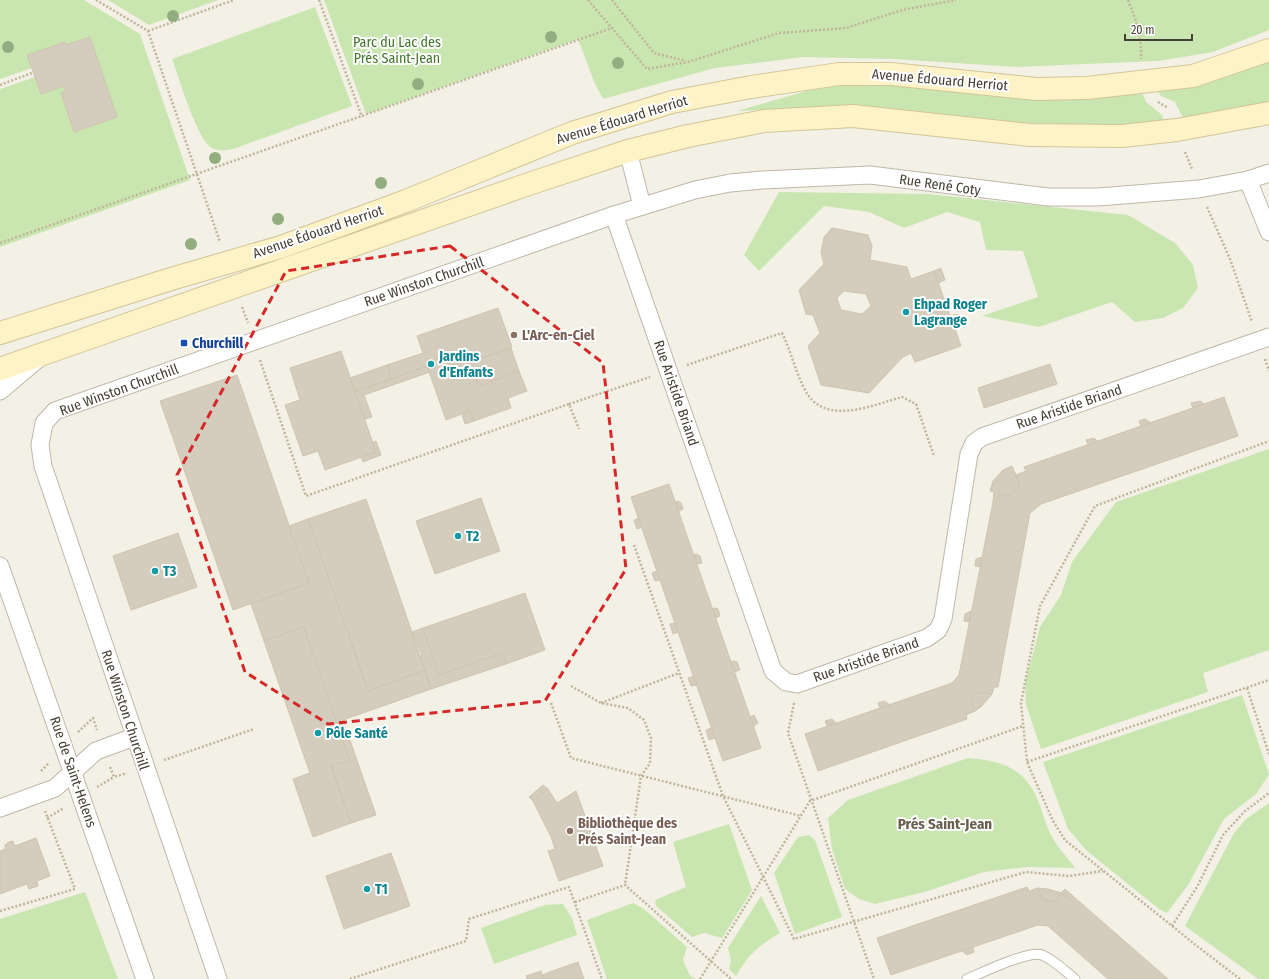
<svg xmlns="http://www.w3.org/2000/svg" width="1269" height="979" font-family="'Fira Sans Condensed',sans-serif">
  <style>
    .green { fill: #cae6b0 }
    .building { fill: #d4ccbc; stroke: #cfc4af; fill-rule: evenodd }
    .lines { fill: none; stroke-linecap: round; stroke-linejoin: round }
    .lane-casing { stroke: #beb8a9; stroke-width: 11 }
    .street-casing { stroke: #beb8a9; stroke-width: 19 }
    .secondary-casing { stroke: #d2c597; stroke-width: 24 }
    .path { stroke: #bfb59a; stroke-width: 2.5; stroke-dasharray: 2 2; stroke-linecap: butt }
    .lane { stroke: #fff; stroke-width: 9 }
    .street { stroke: #fff; stroke-width: 17 }
    .secondary { stroke: #fdf3c6; stroke-width: 22 }
    .tree { fill: #92ad7f }
    .marked { fill: none; stroke: #d62828; stroke-width: 3; stroke-dasharray: 8 5; stroke-linejoin: round }
    .culture-dot { fill: #0f9aa8; stroke: #fff; stroke-width: 1.5 }
    .education-dot { fill: #8d6e63; stroke: #fff; stroke-width: 1.5 }
    .transit-dot { fill: #1a4fb4; stroke: #fff; stroke-width: 1.5 }
    .labels { text-anchor: middle; dominant-baseline: central; stroke-width: 4; stroke-linejoin: round; paint-order: stroke }
    .park-label { font-size: 14px; fill: #42762a; stroke: #fff }
    .street-label { font-size: 14px; fill: #454036; stroke: #fff }
    .culture-label { font-size: 14px; font-weight: bold; fill: #0d838f; stroke: #fff; text-anchor: start }
    .education-label { font-size: 14px; font-weight: bold; fill: #785e54; stroke: #fff; text-anchor: start }
    .transit-label { font-size: 14px; font-weight: bold; fill: #164399; stroke: #fff; text-anchor: start }
    .neighbourhood-label { font-size: 15px; font-weight: bold; fill: #685f4d; stroke: #fff }
  </style>
  <rect width="100%" height="100%" fill="#f3f0e6"/>
  <g class="green">
    <path d="M0,0h84l56,34 50,146 -190,67v-158l38,-13 -3,-9 -35,12z"/>
    <path d="M108,0h110l-69,25z"/>
    <path d="M324,0h945v30l-56,22 -55,9 -142,6 -121,-8 -92,-2 -88,11 -112,31 -8,-15 -17,-45 -212,75z"/>
    <path d="M315,7l37,99 -119,43c-7,1 -14,3 -21,-1 -15,-8 -33,-71 -40,-89z"/>
    <path d="M1269,61v40l-36,10 -49,9 -9,-18 -14,-6 -5,-8z"/>
    <path d="M831,84l309,3 6,15 16,13 2,7 -42,7 -92,-3 -187,-19 -106,4z"/>
    <path d="M779,192l150,2 199,21 47,28 18,22 5,23 -15,20 -20,10 -28,4 -23,-20 -73,25 -57,-11 56,-19 -15,-46 -37,-1 -6,-28 -33,-10 -43,16 -35,-16 -45,-6 -65,65 -15,-16z"/>
    <path d="M1269,449v201l-66,23 5,19 -167,57 -15,-44 -1,-22 15,-56 21,-32 11,-33 44,-60z"/>
    <path d="M1242,695l27,79 -12,19 -33,26 -36,66 -21,28 -8,-4 -72,-58 -19,-22 -25,-67z"/>
    <path d="M968,758c29,2 54,8 68,38 6,12 8,25 14,37 6,13 17,24 25,35l-49,-1 -42,5 -56,19 -53,13 -16,-5 -14,-10 -13,-40 -4,-31 20,-18z"/>
    <path d="M1269,803v176h-11l-73,-53 49,-93 12,-14z"/>
    <path d="M729,824l23,66 -30,48 -18,-5 -12,4 -36,-31 -1,-6 31,-13 -13,-45z"/>
    <path d="M809,835l6,5 27,77 -47,17 -21,-61 24,-36z"/>
    <path d="M85,892l33,87h-118v-60z"/>
    <path d="M761,896l19,37c-20,11 -33,23 -44,43l-7,-7 2,-8 -3,-13z"/>
    <path d="M633,903l11,6 43,38 -4,13 7,16 6,3h-89l-20,-59z"/>
    <path d="M563,904l9,14 5,17 -83,29 -13,-36 64,-23z"/>
  </g>
  <g class="building">
    <path d="M90,37l27,80 -43,15 -13,-39 5,-2 -2,-5 -23,8 -14,-39 38,-13 1,3z"/>
    <path d="M832,228l36,7 4,11 -2,14 37,7 4,12 23,-8 27,75 -46,16 -4,-9 -8,4 -34,36 -48,-8 -13,-39 12,-13 -7,-18 -7,-1 -7,-24 25,-26 -3,-11 3,-16zM844,291l22,3 5,12 -9,8 -21,-4 -4,-12z"/>
    <path d="M941,268l4,12 -7,3 -4,-12z"/>
    <path d="M498,308l14,39 -41,15 8,24 40,-15 8,20 -19,7 3,10 -37,13 -4,-10 -24,9 -19,-54 -36,13 -4,-14 36,-12 -6,-17z"/>
    <path d="M958,314l3,9 -8,3 -3,-10z"/>
    <path d="M511,348l8,23 -40,15 -8,-24z"/>
    <path d="M341,351l35,101 -51,18 -7,-19 -15,5 -18,-51 15,-5 -10,-32z"/>
    <path d="M1050,364l7,20 -73,24 -6,-20z"/>
    <path d="M387,365l4,14 -36,13 -5,-14z"/>
    <path d="M427,366l3,6 -66,23 8,22 -7,2 -10,-27z"/>
    <path d="M237,375l72,208 -76,27 -73,-209z"/>
    <path d="M1224,397l14,39 -197,68 -11,9 -32,174h-4l-2,7 -14,-2 -7,7 4,12 -9,4 1,4 -149,52 -13,-37 147,-51 7,-8 34,-173 3,1 4,-9 10,2 10,-11 -4,-10 10,-4 -2,-4z"/>
    <path d="M1200,401l4,3 -11,4 -2,-5z"/>
    <path d="M470,411l4,10 -9,3 -3,-10z"/>
    <path d="M1145,419l6,4 -10,3 -2,-5z"/>
    <path d="M1094,438l3,3 -9,4 -2,-5z"/>
    <path d="M376,441l5,14 -18,7 -2,-5 15,-5 -4,-9z"/>
    <path d="M1012,466l8,19 -10,11 -10,-2 -4,9 -3,-1 1,-10 -4,-1 3,-10 10,-11z"/>
    <path d="M669,484l92,264 -38,13 -92,-264z"/>
    <path d="M481,498l19,53 -65,23 -19,-53z"/>
    <path d="M366,499l59,171 -57,21 -60,-172z"/>
    <path d="M678,501l3,2 2,6 -4,2 -3,-9z"/>
    <path d="M639,518l3,9 -5,2 -3,-9z"/>
    <path d="M308,519l60,172 57,-21 6,19 -88,31 33,95 -25,8 -20,-57 18,-6 -45,-133 -40,14 -13,-37 58,-21 -20,-57z"/>
    <path d="M178,533l19,54 -66,23 -18,-54z"/>
    <path d="M696,554l4,2 2,7 -4,1 -4,-9z"/>
    <path d="M982,557l-2,10 -5,-1 1,-7z"/>
    <path d="M657,571l3,9 -5,1 -3,-8z"/>
    <path d="M525,593l20,57 -39,14 -4,-11 -63,22 -16,-47z"/>
    <path d="M715,608l3,1 2,7 -4,2 -3,-9z"/>
    <path d="M971,611l-2,11 -5,-1 1,-7z"/>
    <path d="M675,623l3,9 -5,2 -3,-10z"/>
    <path d="M304,627l45,133 -18,6 20,57 -38,14 -20,-58 17,-6 -46,-132z"/>
    <path d="M423,628l16,47 63,-22 4,11 -75,25 -11,-33 2,-1 -10,-23z"/>
    <path d="M734,661l3,1 3,8 -6,2 -3,-10z"/>
    <path d="M694,676l3,9 -6,1 -3,-8z"/>
    <path d="M978,692l14,2 -11,13 -6,4 -4,-12z"/>
    <path d="M884,701l6,4 -10,3 -2,-5z"/>
    <path d="M754,715l4,8 -4,3 -4,-9z"/>
    <path d="M832,719l4,4 -9,3 -2,-5z"/>
    <path d="M712,728l3,10 -6,2 -3,-10z"/>
    <path d="M543,785l5,4 -15,12 -4,-4z"/>
    <path d="M548,789l9,14 19,-12 27,75 -44,15 -11,-30 7,-2 -4,-12 -18,-36z"/>
    <path d="M36,838l14,38 -13,5 1,5 -9,3 -2,-5 -27,10v-43l5,-2v-4l4,-3 4,-1 2,5z"/>
    <path d="M391,853l19,53 -66,23 -18,-53z"/>
    <path d="M1027,887l2,4 9,-3 5,12 11,2 7,-9 9,7 4,-3 94,82h-60l-60,-53 -10,-1 -147,50 -14,-37z"/>
    <path d="M1038,888l10,1 13,4 -7,9 -11,-2z"/>
    <path d="M1065,889l9,8 -4,3 -9,-7z"/>
    <path d="M973,947l1,5 -7,3 -5,-4z"/>
    <path d="M578,962l6,17h-40l-1,-4 4,-2z"/>
    <path d="M541,971l3,8h-17l-1,-3z"/>
  </g>
  <g class="lines">
    <g class="lane-casing">
      <path id="lane" d="M967,979c14,-6 62,-29 75,-24 12,5 23,16 33,24"/>
    </g>
    <g class="street-casing">
      <g id="street">
        <path d="M628,151l14,55"/>
        <path d="M1248,180l21,52"/>
        <path d="M614,215l159,456 13,11 11,2 130,-46 11,-8 5,-11 26,-165 5,-11 8,-6 287,-100"/>
        <path d="M0,391l38,-32"/>
        <path d="M0,566l145,413"/>
        <path d="M0,808l55,-20 41,-37 38,-14"/>
        <path d="M218,979l-175,-513 -3,-21 4,-22 11,-12 559,-196 81,-25 35,-7 32,-3 108,-5 178,22h50l101,-8 49,-9 21,-7"/>
      </g>
    </g>
    <g class="secondary-casing">
      <g id="secondary">
        <path d="M0,333l171,-54 110,-32 125,-46 166,-68 100,-31 79,-15 88,-13h52l145,15 51,-1 106,-12 76,-26"/>
        <path d="M0,369l520,-182 108,-36 60,-15 76,-15 89,-5 177,19 92,1 55,-6 92,-17"/>
      </g>
    </g>
    <g class="path">
      <path d="M96,0l52,31 72,211"/>
      <path d="M319,0l43,117"/>
      <path d="M588,0l59,69 41,-7 91,-29 67,-5 56,-18 54,-10"/>
      <path d="M612,0l42,53 32,8"/>
      <path d="M1128,0c8,20 14,37 13,59"/>
      <path d="M148,31l86,-31"/>
      <path d="M0,85l32,-12"/>
      <path d="M1158,102l10,6"/>
      <path d="M1185,152l7,17"/>
      <path d="M1207,207l23,52 22,63"/>
      <path d="M0,243l612,-215"/>
      <path d="M242,307l6,16"/>
      <path d="M1265,359l4,12"/>
      <path d="M260,360l46,136 263,-92 10,25"/>
      <path d="M687,365l95,-32c9,18 13,38 23,57 19,37 68,15 97,7l14,7 18,52"/>
      <path d="M569,404l81,-27"/>
      <path d="M634,545l89,251 71,143 232,-67 43,4 34,-5"/>
      <path d="M571,686l30,17 27,5 16,12 7,18 -1,25 -9,13 -16,109"/>
      <path d="M1247,688l22,66"/>
      <path d="M551,703l20,55 230,58"/>
      <path d="M601,703l78,-30"/>
      <path d="M794,703l-6,30 86,246"/>
      <path d="M78,732l15,-14 4,12"/>
      <path d="M164,760l90,-31"/>
      <path d="M1027,762l242,-82"/>
      <path d="M110,767l4,10 13,-4"/>
      <path d="M41,771l8,-8"/>
      <path d="M97,787l17,-10"/>
      <path d="M47,818l17,-10"/>
      <path d="M575,902l50,-17 106,94"/>
      <path d="M0,911l75,-22 -30,-78"/>
      <path d="M1172,926l25,-39 26,-52 22,-24 24,-18"/>
      <path d="M350,979l116,-38 3,-22 100,-32 33,92"/>
      <path d="M700,979l110,-178 213,-75"/>
      <path d="M1240,979l-43,-33 -132,-106 -12,-19 -26,-59 -6,-59 19,-97 55,-100 174,-65"/>
    </g>
    <use href="#lane" class="lane"/>
    <use href="#street" class="street"/>
    <use href="#secondary" class="secondary"/>
  </g>
  <g class="tree">
    <circle cx="173" cy="16" r="6"/>
    <circle cx="551" cy="37" r="6"/>
    <circle cx="8" cy="47" r="6"/>
    <circle cx="618" cy="63" r="6"/>
    <circle cx="418" cy="84" r="6"/>
    <circle cx="215" cy="158" r="6"/>
    <circle cx="381" cy="183" r="6"/>
    <circle cx="278" cy="219" r="6"/>
    <circle cx="191" cy="244" r="6"/>
  </g>
  <path class="marked" d="M450,246l153,117 23,206 -81,132 -217,23 -83,-52 -68,-197 109,-204z"/>
  <g class="culture-dot">
    <circle cx="906" cy="312" r="4"/>
    <circle cx="431" cy="364" r="4"/>
    <circle cx="458" cy="536" r="4"/>
    <circle cx="155" cy="571" r="4"/>
    <circle cx="318" cy="733" r="4"/>
    <circle cx="367" cy="889" r="4"/>
  </g>
  <g class="education-dot">
    <circle cx="514" cy="335" r="4"/>
    <circle cx="570" cy="831" r="4"/>
  </g>
  <rect class="transit-dot" x="180" y="339" width="8" height="8" rx="2"/>
  <g class="labels">
    <g class="park-label">
      <text x="397" y="42">Parc du Lac des<tspan x="397" dy="16">Prés Saint-Jean</tspan></text>
    </g>
    <g class="street-label">
      <text transform="translate(940 80) rotate(5)">Avenue Édouard Herriot</text>
      <text transform="translate(622 120) rotate(-17)">Avenue Édouard Herriot</text>
      <text transform="translate(940 185) rotate(8)">Rue René Coty</text>
      <text transform="translate(318 232) rotate(-19)">Avenue Édouard Herriot</text>
      <text transform="translate(424 282) rotate(-19)">Rue Winston Churchill</text>
      <text transform="translate(119 390) rotate(-20)">Rue Winston Churchill</text>
      <text transform="translate(676 393) rotate(71)">Rue Aristide Briand</text>
      <text transform="translate(1069 407) rotate(-19)">Rue Aristide Briand</text>
      <text transform="translate(866 660) rotate(-19)">Rue Aristide Briand</text>
      <text transform="translate(125 710) rotate(72)">Rue Winston Churchill</text>
      <text transform="translate(73 772) rotate(71)">Rue de Saint-Helens</text>
    </g>
    <g class="culture-label">
      <text x="914" y="304">Ehpad Roger<tspan x="914" dy="16">Lagrange</tspan></text>
      <text x="439" y="356">Jardins<tspan x="439" dy="16">d'Enfants</tspan></text>
      <text x="466" y="536">T2</text>
      <text x="163" y="571">T3</text>
      <text x="326" y="733">Pôle Santé</text>
      <text x="375" y="889">T1</text>
    </g>
    <g class="education-label">
      <text x="522" y="335">L'Arc-en-Ciel</text>
      <text x="578" y="823">Bibliothèque des<tspan x="578" dy="16">Prés Saint-Jean</tspan></text>
    </g>
    <g class="transit-label">
      <text x="192" y="343">Churchill</text>
    </g>
    <g class="neighbourhood-label">
      <text x="945" y="824">Prés Saint-Jean</text>
    </g>
  </g>
  <path d="M1125 34v6h67v-6" fill="none" stroke="#454036" stroke-width="2"/>
  <text x="1131" y="34" font-size="12" fill="#454036" stroke="#ffffff" stroke-width="3" paint-order="stroke">20 m</text>
</svg>
